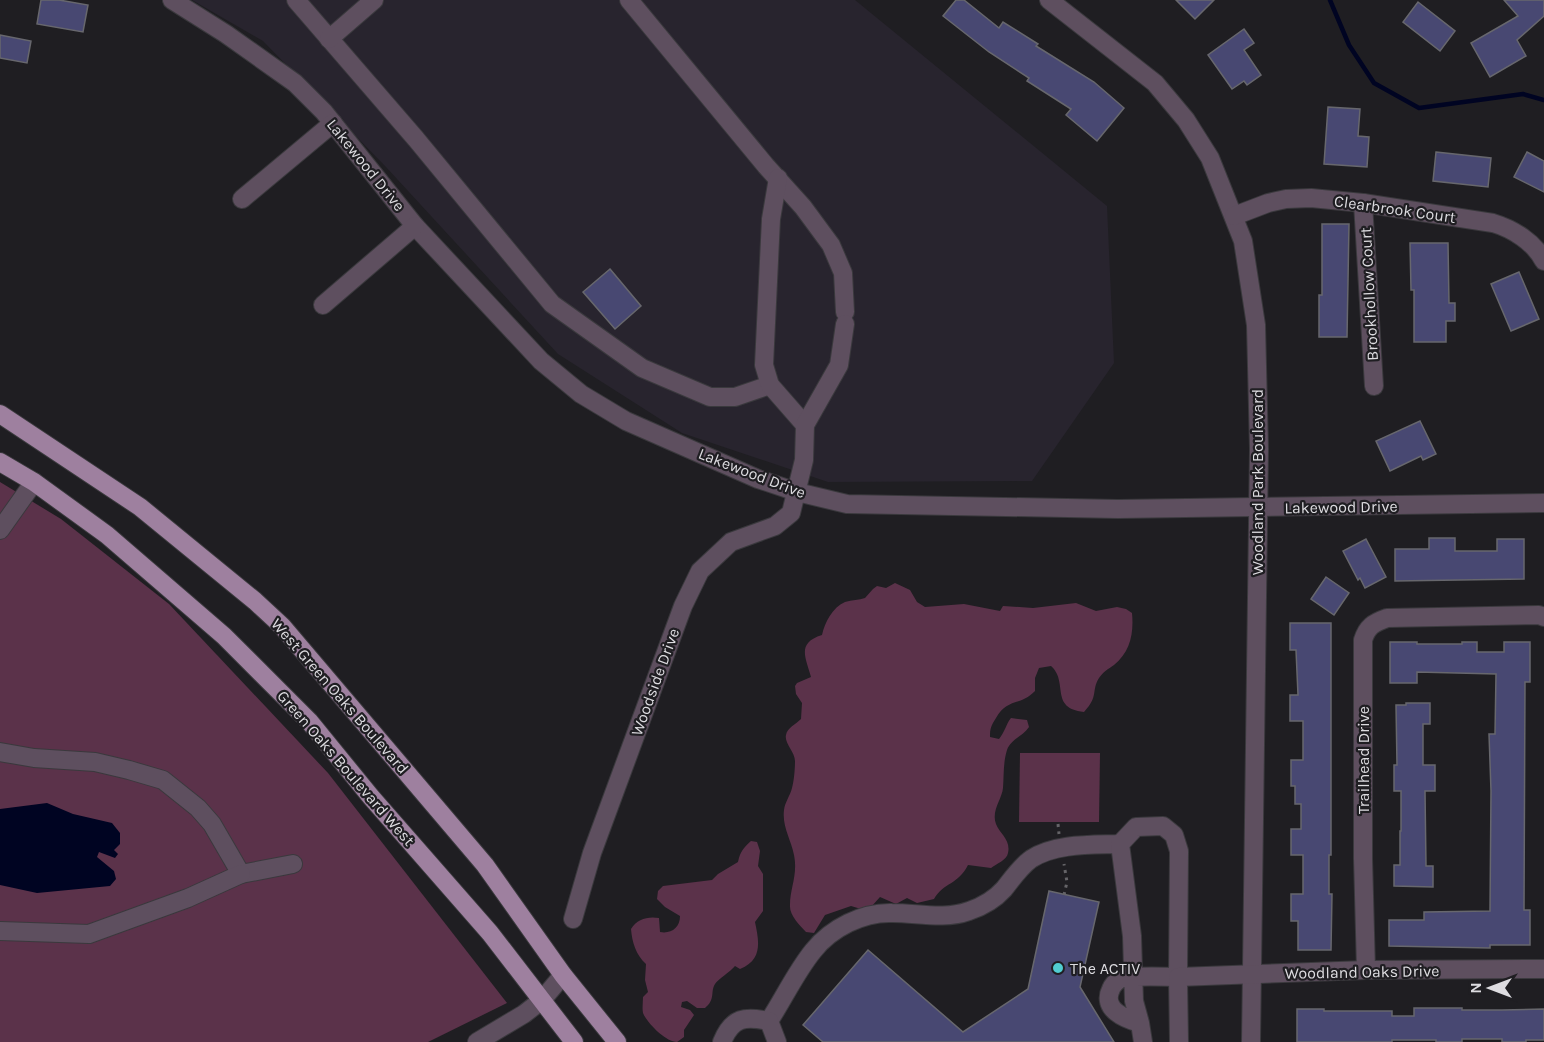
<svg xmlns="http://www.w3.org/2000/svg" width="1544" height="1042" font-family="Karla,sans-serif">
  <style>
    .built { fill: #28242e }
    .green { fill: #5b324a }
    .water { fill: #000422 }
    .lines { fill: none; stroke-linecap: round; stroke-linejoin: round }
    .stream { stroke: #000422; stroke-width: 4.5 }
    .building { fill: #484872; stroke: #67676d; stroke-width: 1.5 }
    .minor-casing { stroke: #3a393d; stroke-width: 20 }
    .major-casing { stroke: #3a393d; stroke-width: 20 }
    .path { stroke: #656468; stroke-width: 3; stroke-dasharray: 3 4.5; stroke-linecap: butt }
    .minor { stroke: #5e4f5f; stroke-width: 18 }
    .major { stroke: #9e809f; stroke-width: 18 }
    .poi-dot { fill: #51ccd1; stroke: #1f1e22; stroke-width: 2 }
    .labels { text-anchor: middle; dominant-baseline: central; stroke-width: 4.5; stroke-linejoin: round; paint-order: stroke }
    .street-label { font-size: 16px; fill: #dddce0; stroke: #1f1e22 }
    .poi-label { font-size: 16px; fill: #dddce0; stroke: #1f1e22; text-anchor: start }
  </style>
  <rect width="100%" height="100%" fill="#1f1e22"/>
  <path class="built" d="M192,0h663l252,206 7,157 -82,118 -204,1 -146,-49 -124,-79 -172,-187 -123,-126z"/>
  <g class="green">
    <path d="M0,482l61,37 108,85 159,169 179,230 -79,39h-428z"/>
    <path d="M895,583l15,7 7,12 8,5 39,-3 36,7 3,-5 30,2 43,-5 20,8 21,-4 9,2 6,4c2,21 -2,39 -18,52 -6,4 -11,7 -15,13 -8,13 0,18 -15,34 -35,-4 -15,-30 -33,-46l-12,2 -4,10v13c-14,15 -28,7 -39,27 -5,8 -6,10 -6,19l9,2c6,-7 7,-15 12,-21l16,2 2,7c-7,10 -18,12 -22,23 -4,13 -3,25 -4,38 -1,11 -12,23 -7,36 4,10 15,16 12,29 -1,7 -12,11 -17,15l-23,-3c-10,20 -24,17 -34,34l-17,4 -10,-5 -11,6 -16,-7 -9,10 -10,2 -10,-3 -26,9 -11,18 -8,-1c-6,-6 -17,-17 -16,-27 0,-17 8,-30 4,-50 -3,-16 -12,-28 -10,-45 1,-8 6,-14 8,-22 2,-7 3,-19 3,-27 0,-9 -11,-18 -9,-26 1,-7 10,-11 15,-16l1,-16 -6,-9 -1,-8 2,-3 14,-6c-5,-19 -15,-34 11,-42 3,-13 10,-27 23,-33 7,-2 14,-2 20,-4l8,-9 4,-3 9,2z"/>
    <path d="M1020,753h80l-1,69h-80z"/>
    <path d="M751,841l6,1 3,9 -2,15 5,8v37l-8,11c4,19 8,38 -15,47l-5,-3c-5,6 -17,13 -20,18 -5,8 1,15 -10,24h-8l-10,-7 -5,1 -1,5 9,3 4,5 -10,15v7l-7,5c-11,0 -30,-19 -34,-29 -1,-5 0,-11 0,-16l5,-5 -3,-12 1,-16c-10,-9 -14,-22 -15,-35 6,-10 17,-13 28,-11l1,14c11,2 20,-4 20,-16l-15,-9 -8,-8 1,-8 5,-5 49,-6 6,-6 20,-12c2,-10 6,-15 13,-21z"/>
  </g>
  <path class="water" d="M47,803l26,11 39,9 8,10v11l-6,6 4,4 -3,4 -16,-6 -2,5 17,14 2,8 -6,7 -73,7 -37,-8v-76z"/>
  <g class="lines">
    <path class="stream" d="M1330,0l19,45 25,38 45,25 104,-14 21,6"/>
  </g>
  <g class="building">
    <path d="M41,0h18l29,5 -5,27 -46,-8z"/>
    <path d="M956,0h8l35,28 4,-6 35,22 -2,2 58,36 30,26 -27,33 -31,-26 5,-6 -44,-28 2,-3 -40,-26 -46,-36z"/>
    <path d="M1176,0h38l-19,19z"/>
    <path d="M1504,0h40v16l-27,24 9,16 -36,21 -19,-34 47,-27z"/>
    <path d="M1418,2l37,29 -15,20 -37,-29z"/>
    <path d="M1244,29l10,14 -10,7 17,25 -14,10 -3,-4 -12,8 -24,-34z"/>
    <path d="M0,35l31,6 -4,22 -27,-5z"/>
    <path d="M1328,107l32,2 -2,27 11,1 -2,30 -43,-3z"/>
    <path d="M1436,152l55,6 -3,29 -55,-6z"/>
    <path d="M1527,152l17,9v31l-30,-15z"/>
    <path d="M1322,224h27l-2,113h-28v-42h3z"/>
    <path d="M1410,243h38l1,60h6v18h-9v21h-32v-52h-3z"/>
    <path d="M610,269l31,37 -26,23 -32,-37z"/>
    <path d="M1519,272l20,47 -28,12 -20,-47z"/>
    <path d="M1420,421l16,33 -13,6 -2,-4 -31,15 -14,-30z"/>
    <path d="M1429,538h26v13h42v-12h27v40l-129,2v-32h34z"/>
    <path d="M1366,539l20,38 -21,11 -5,-10 -2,2 -15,-29z"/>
    <path d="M1326,577l23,16 -15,22 -23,-16z"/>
    <path d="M1290,623h41v232h-2v39h3l-1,56h-33v-29h-7v-27h12v-39h-12v-26h10v-25h-6v-18h-4v-26h12v-39h-13v-26h8l-2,-45h-6z"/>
    <path d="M1390,642h27v2h45v-2h15v10h27v-10h26v40h-5l-1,228h6v35h-40v3l-101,-2v-26h35v-8l66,-1 1,-120 -2,-57h6l1,-60 -79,-2v11h-27z"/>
    <path d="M1406,703h24v21h-7v41h12v26h-10l1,75h7v21l-39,-1v-21h6v-34h1v-40h-7v-26h3l-1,-60h10z"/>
    <path d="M1049,891l50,11 -19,85 34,55h-291l-20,-17 65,-75 95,82 65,-43z"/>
    <path d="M1414,1008h48v2h40l42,-1v31h-18v2h-24v-3h-40v3h-26v-2h-44v2h-95v-33h27v2h68v5h22z"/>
  </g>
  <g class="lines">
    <g class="minor-casing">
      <g id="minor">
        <path d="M172,0l54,34 69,49 29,29 91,114 126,135 40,33 45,27 132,58 39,13 50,12 271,5 426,-6"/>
        <path d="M296,0l120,139 136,165 90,64 68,29h25l35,-12"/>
        <path d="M629,0l137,166 37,41 28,38 12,28 2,39"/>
        <path d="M1049,0l106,83 31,37 24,38 33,83 13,84 3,124 -8,593"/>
        <path d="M329,39l45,-39"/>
        <path d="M778,178l-7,41 -7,146 6,20 35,40"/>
        <path d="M242,199l91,-76"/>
        <path d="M1363,203l11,183"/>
        <path d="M1234,216l34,-13 18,-4 25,-1 52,5 130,20c20,6 41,19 51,38"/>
        <path d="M323,305l92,-79"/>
        <path d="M0,530l34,-48"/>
        <path d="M0,752l34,6 61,4 34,8 34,10 35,28 14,16 29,50 52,-10"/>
        <path d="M573,919l19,-66 91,-247 17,-35 31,-29 44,-16 16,-13 13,-53 1,-35 34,-60 6,-41"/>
        <path d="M0,931l89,3 99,-36 53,-24"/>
        <path d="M1366,970l-3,-112v-218c4,-13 10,-17 24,-22l152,-3 5,2"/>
        <path d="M769,1021c15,-23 27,-49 44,-70 18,-23 50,-39 79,-38 26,0 52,7 77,-2 12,-4 26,-12 35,-22 8,-10 16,-22 27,-30 25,-16 61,-14 89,-15"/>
        <path d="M1140,1023c-15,-4 -39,-14 -29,-34 1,-3 5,-8 9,-10 12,-4 44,-2 58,-2l1,-126 -5,-16 -11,-9 -27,1 -16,17 12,92 2,65 6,22 3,19"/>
        <path d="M477,1042l47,-28 18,-14 21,-25"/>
        <path d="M722,1042c10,-25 23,-26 47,-21l8,21"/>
        <path d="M1179,1042l-1,-65 188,-7 178,-1"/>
      </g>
    </g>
    <g class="major-casing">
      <g id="major">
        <path d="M0,414l140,93 115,94 27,25 203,239 78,110 54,67"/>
        <path d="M0,462l34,20 73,53 117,101 85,85 62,76 119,136 84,109"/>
      </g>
    </g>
    <g class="path">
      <path d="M1058,824l1,10"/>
      <path d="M1064,895l3,-13 -3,-18"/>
    </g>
    <use href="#minor" class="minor"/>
    <use href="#major" class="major"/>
  </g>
  <circle class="poi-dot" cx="1058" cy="968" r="6"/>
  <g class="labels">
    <g class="street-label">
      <text transform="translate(366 165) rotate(51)">Lakewood Drive</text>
      <text transform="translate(1395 209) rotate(8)">Clearbrook Court</text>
      <text transform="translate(1369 294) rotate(-93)">Brookhollow Court</text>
      <text transform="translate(752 473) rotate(21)">Lakewood Drive</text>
      <text transform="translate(1257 482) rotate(-90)">Woodland Park Boulevard</text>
      <text transform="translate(1341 507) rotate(-1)">Lakewood Drive</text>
      <text transform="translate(655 682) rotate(-70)">Woodside Drive</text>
      <text transform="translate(340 696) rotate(49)">West Green Oaks Boulevard</text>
      <text transform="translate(1363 760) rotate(-90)">Trailhead Drive</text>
      <text transform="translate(346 768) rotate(49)">Green Oaks Boulevard West</text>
      <text transform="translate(1362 972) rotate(-1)">Woodland Oaks Drive</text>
    </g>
    <g class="poi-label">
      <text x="1070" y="968">The ACTIV</text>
    </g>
  </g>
  <g transform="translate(1490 988) rotate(270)" stroke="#1f1e22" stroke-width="4.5" paint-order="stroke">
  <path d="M0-4.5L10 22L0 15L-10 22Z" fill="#dddce0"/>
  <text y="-9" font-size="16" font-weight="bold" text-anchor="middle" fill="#dddce0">N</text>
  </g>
</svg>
